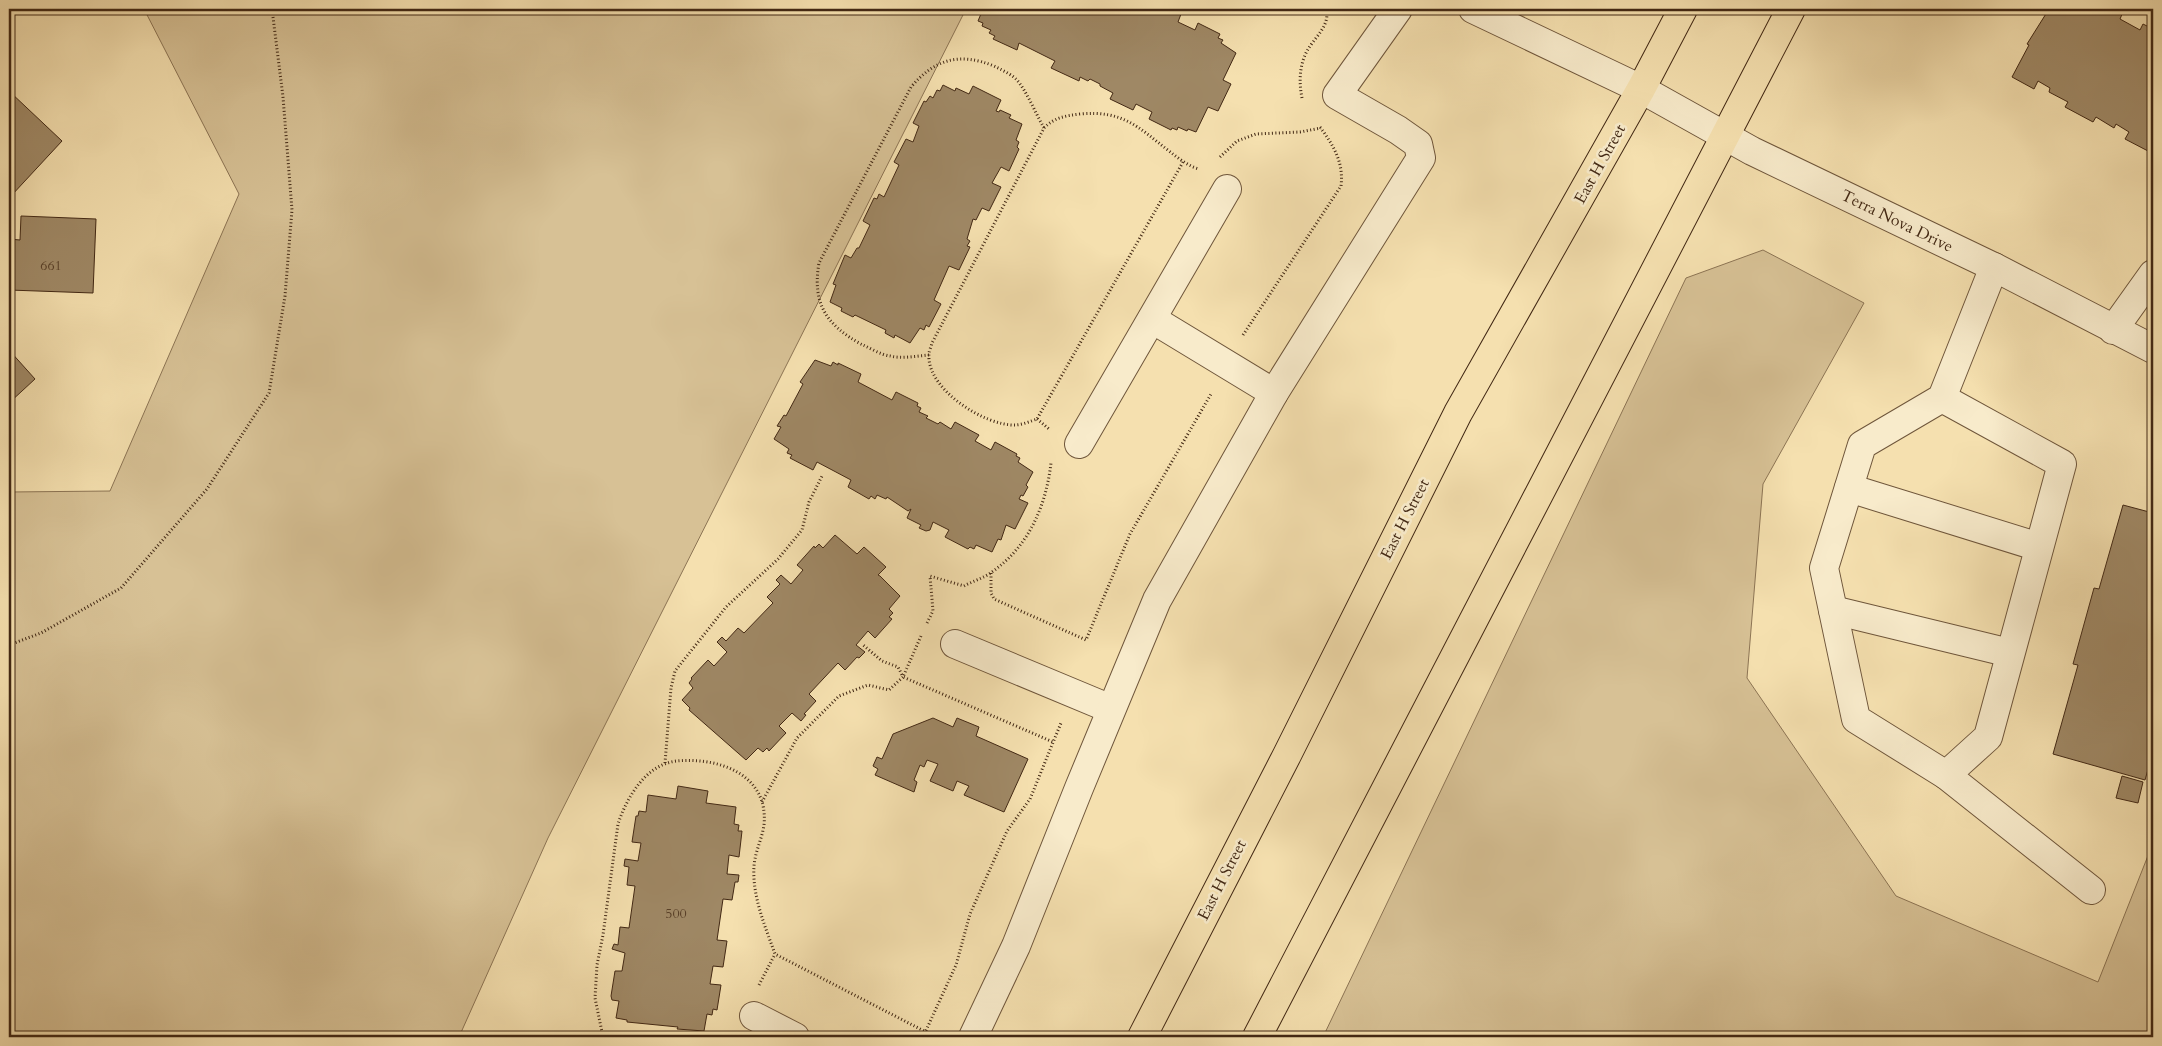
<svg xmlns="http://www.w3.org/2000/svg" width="2162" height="1046" font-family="Cardo,serif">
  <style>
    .green { fill: #d7c195; stroke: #8c7454 }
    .building { fill: #9f8865; stroke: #422814 }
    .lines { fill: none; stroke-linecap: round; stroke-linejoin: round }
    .minor-casing { stroke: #6f563b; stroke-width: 30 }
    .major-casing { stroke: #422814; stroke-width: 30 }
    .path { stroke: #422814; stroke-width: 3; stroke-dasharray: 1 2.5; stroke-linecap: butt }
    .minor { stroke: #f8ebcb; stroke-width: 28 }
    .major { stroke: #f5e0af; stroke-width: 28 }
    .labels { text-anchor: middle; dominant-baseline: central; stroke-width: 5; stroke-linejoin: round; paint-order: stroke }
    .number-label { font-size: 14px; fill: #594028 }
    .street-label { font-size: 16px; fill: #422814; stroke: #f8ebcb }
  </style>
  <rect width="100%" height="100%" fill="#f5e0af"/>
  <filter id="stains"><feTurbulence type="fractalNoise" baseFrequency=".004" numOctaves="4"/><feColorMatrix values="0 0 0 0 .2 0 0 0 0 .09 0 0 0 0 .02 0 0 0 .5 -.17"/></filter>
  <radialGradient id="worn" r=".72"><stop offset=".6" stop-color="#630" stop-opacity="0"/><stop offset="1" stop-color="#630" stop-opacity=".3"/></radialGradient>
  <g class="green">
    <path d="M144,9h822l-418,829 -89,199h-450v-545l101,-1 129,-297z"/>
    <path d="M1763,250l101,53 -101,181 -16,194 149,218 202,86 55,-139v194h-830l363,-759z"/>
  </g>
  <g class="building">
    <path d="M983,9h187l11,5 -3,8 17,8 3,-7 22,11 -2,4 5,2 -2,3 15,10 -13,27 8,4 -13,27 -10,-4 -12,25 -8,-3 -1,2 -9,-4 -1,3 -5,-2 -1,2 -22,-11 3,-7 -16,-8 -3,6 -23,-11 3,-6 -13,-7v-2l-10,-5 -2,2 -8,-4 -1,4 -28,-13 4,-7 -36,-18 -2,7 -24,-11 2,-3 -6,-3 2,-3 -9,-4 1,-3 -5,-2z"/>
    <path d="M2049,9h68l6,3 -3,7 20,11 3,-6 10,5v112l-5,10 -23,-12 4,-7 -13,-8 -2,4 -18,-11 -3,5 -28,-15 3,-5 -19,-10 1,-4 -12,-7 -4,8 -22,-12 17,-32 -2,-1z"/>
    <path d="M943,85l12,6 1,-3 13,6 4,-8 28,14 -5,11 3,1 1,-2 11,5 -2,3 13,6 -6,16 3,2 -2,5 2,2 -10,22 -8,-4 -9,16 9,4 -12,24 -7,-3 -6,12 -3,-1 -6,20 3,2 -3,5 3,1 -11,23 -10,-4 -15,34 7,4 -12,23 -3,-2 -2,5 -4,-2 -10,15 -15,-8 -1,3 -9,-5 1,-3 -31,-15 -2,2 -12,-6 1,-3 -12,-6 6,-17 -3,-1 12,-29 6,3 6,-10h2l11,-23 -7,-4 11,-23 3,1 2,-5 5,3 15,-32 -5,-3 12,-23 7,3 6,-16 -6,-3 11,-22 2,1 4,-6 3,2 4,-8 3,1z"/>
    <path d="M9,91l53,50 -51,55 -2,-3z"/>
    <path d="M21,216l75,3 -3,74 -84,-3v-51l11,1z"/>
    <path d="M9,350l26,29 -26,24z"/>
    <path d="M815,360l16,6 2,-4 5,3v-2l23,11 -3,8 34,18 4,-8 22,11 -1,3 4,2 -2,4 9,4 -2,2 12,6 2,-2 11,7 4,-7 24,13 -4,6 16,9 4,-8 22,12 -1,2 4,2 -2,4 15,10 -7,13 2,2 -5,9 -2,-1 -2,4 9,4 -13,26 -9,-4 -5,15 -3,-1 -6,13 -16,-7 -2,4 -4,-2 -2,2 -23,-12 4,-7 -16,-8 -3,8 -4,1 -7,-3 2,-3 -14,-7 4,-9 -3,2 -21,-14 -1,2 -9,-4 -2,4 -4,-3 -2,3 -21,-12 3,-7 -34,-18 -4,8 -23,-12 2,-3 -5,-2 2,-4 -15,-10 7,-12 -4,-1 7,-11 2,1 17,-32 -3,-2z"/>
    <path d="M2123,505l30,8v239l-8,28 -92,-26 25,-89 -5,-1 21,-76 5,1z"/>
    <path d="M835,535l22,19 7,-7 22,20 -8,8 2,1 20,20 -11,13 4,4 -4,4 3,2 -17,19 -7,-7 -12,14 9,7 -6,6 -2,-1 -12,13 -7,-7 -29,31 7,7 -12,13 2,1 -5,6 -9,-8 -13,13 7,7 -17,18 -2,-3 -4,4 -5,-4 -12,12 -57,-50 1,-2 -8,-8 11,-12 -4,-5 3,-4 -1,-1 17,-18 6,6 13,-14 -10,-10 5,-5 4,4 12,-13 6,5 29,-30 -6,-6 13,-13 -4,-4 5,-5 10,9 12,-14 -6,-5 17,-19 1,2 4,-4 4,4z"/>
    <path d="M933,718l20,9 4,-9 22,9 -3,9 52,23 -24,53 -40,-17 5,-9 -12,-5 -4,10 -23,-10 8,-17 -11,-4 -3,7 -4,-2 -6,15 3,2 -3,10 -39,-17 3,-6 -5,-3 4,-9 5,2 11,-25z"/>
    <path d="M2122,776l21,6 -5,21 -22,-5z"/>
    <path d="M678,786l30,5 -2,12 30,4 -2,17 5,1 -1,6h4l-3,26 -10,-2 -2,19 12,1 -1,7h-3l-3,18 -9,-1 -6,41 10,1 -4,26 -10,-1 -3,18 11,1 -4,25 -4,-1 -1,6 -5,-1 -3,17 -27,-2 1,-2 -51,-5v-2l-11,-2 3,-17 -7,-1 -1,-4 4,-25h7l3,-18 -13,-4 2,-5 4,1 2,-18 9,1 6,-42 -8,-1 2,-18 -5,-1 1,-7 13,2 3,-18 -9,-1 4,-26h2l1,-5 7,1 2,-17 28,4z"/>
  </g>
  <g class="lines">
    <g class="minor-casing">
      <g id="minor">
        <path d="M1473,9l168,80 111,62 242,116 159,82"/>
        <path d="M1152,319l122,74"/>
        <path d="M2113,330l40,-56"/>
        <path d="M1942,398l120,66 -74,273 -42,38 -90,-56 -32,-151 38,-123 80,-47 52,-131"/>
        <path d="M1079,444l148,-255"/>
        <path d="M1849,488l190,59"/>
        <path d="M1833,610l177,43"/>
        <path d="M955,644l156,65"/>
        <path d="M1946,775l145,115"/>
        <path d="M754,1016l41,21"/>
        <path d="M973,1037l43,-91 63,-158 78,-188 117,-207 147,-235 -3,-14 -20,-14 -61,-35 61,-86"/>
      </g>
    </g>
    <g class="major-casing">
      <g id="major">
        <path d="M1142,1037l145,-282 171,-342 183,-324 42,-80"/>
        <path d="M1257,1037l534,-1028"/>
      </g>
    </g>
    <g class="path">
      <path d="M1302,98c-3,-15 -3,-32 5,-47 7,-13 24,-26 19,-42"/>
      <path d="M1220,157l17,-16 19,-7 44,-2 21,-4"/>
      <path d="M1183,162l-146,257c-6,2 -15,6 -22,6 -30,1 -89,-36 -86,-71 0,-3 2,-7 3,-11l112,-215c11,-11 21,-12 36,-14 43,-4 58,13 89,37 9,7 19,15 30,18"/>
      <path d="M1243,335l98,-149c3,-24 -8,-41 -21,-59"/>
      <path d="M929,355c-13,1 -27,4 -39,1 -9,-1 -20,-8 -29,-12 -35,-19 -49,-41 -42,-81l92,-176c24,-28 48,-35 83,-21 8,4 17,8 23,14 10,12 19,34 27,48"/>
      <path d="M1037,419l12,10"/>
      <path d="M991,573v20l3,6 92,41 44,-106 81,-140"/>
      <path d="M927,623l6,-12 -3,-35 34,10c9,-5 20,-8 28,-14 37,-26 54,-66 59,-109"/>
      <path d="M921,636l-18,41 150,65"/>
      <path d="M9,645l32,-12 80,-45 86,-99 62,-96 16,-97 7,-86 -9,-113 -11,-88"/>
      <path d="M665,763l6,-75 4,-17 51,-64 52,-48 24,-29 7,-28 13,-26"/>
      <path d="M762,802l35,-64 42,-42 29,-11 21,5 14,-13 -5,-10 -16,-6 -20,-17"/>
      <path d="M759,985l16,-31"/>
      <path d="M603,1037l-8,-39 2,-33 6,-30 15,-111c9,-27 28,-60 59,-63 41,-4 92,13 87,64 -2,14 -9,27 -10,41 -2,30 11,60 21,88l151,78"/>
      <path d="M923,1037l33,-72 14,-51 37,-83 23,-32 31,-76"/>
    </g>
    <use href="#minor" class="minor"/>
    <use href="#major" class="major"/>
  </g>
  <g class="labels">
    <g class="number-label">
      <text x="51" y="265">661</text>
      <text x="676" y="913">500</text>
    </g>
    <g class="street-label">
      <text transform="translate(1600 164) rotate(-61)">East H Street</text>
      <text transform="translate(1897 221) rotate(26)">Terra Nova Drive</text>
      <text transform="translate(1405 519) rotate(-63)">East H Street</text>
      <text transform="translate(1222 880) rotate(-63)">East H Street</text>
    </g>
  </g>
  <rect width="2162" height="1046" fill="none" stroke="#f5e0af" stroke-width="30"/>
  <rect x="10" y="10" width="2142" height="1026" fill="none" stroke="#422814" stroke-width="2.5"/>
  <rect x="15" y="15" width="2132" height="1016" fill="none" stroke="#422814"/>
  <rect width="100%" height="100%" filter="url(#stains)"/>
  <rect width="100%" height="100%" fill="url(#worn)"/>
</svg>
